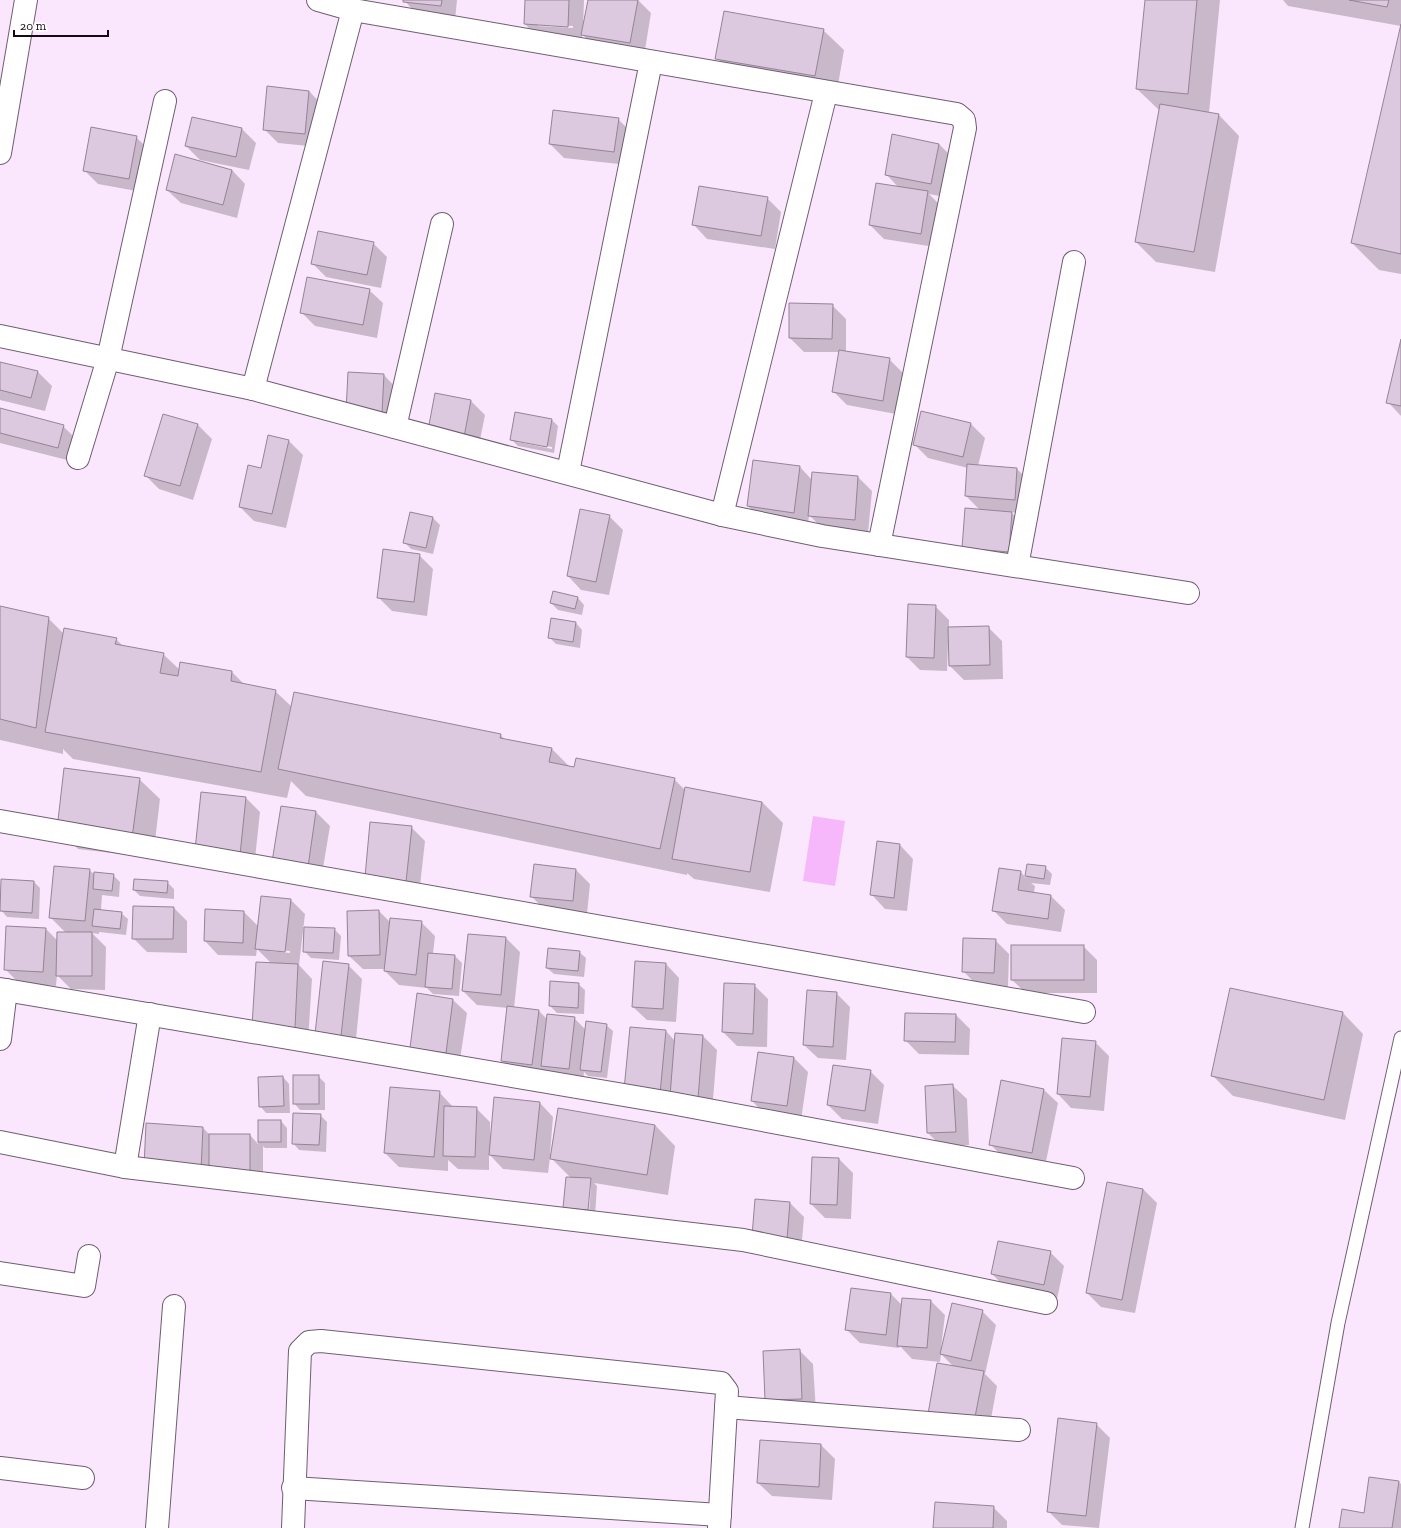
<svg xmlns="http://www.w3.org/2000/svg" width="1401" height="1528" font-family="'Zilla Slab',serif">
  <style>
    .water { fill: #f6b8fb }
    .shadow { fill: #0003; fill-rule: evenodd }
    .building { fill: #ddc9df; stroke: #958397 }
    .lines { fill: none; stroke-linecap: round; stroke-linejoin: round }
    .lane-casing { stroke: #6f5e71; stroke-width: 15 }
    .street-casing { stroke: #6f5e71; stroke-width: 24 }
    .lane { stroke: #fff; stroke-width: 13 }
    .street { stroke: #fff; stroke-width: 22 }
  </style>
  <rect width="100%" height="100%" fill="#fbe7fd"/>
  <path class="water" d="M813,816l32,5 -10,65 -32,-5z"/>
  <g class="shadow">
    <path d="M404,0h53l-2,20 -37,-4z"/>
    <path d="M526,0h58l-1,29 6,-29h49l13,13 -7,43 -48,-8 -14,-14v6l-43,-2 -14,-14zM538,24l35,2v2l-35,-2z"/>
    <path d="M1146,0h74l-11,113 10,2 20,21 -24,136 -59,-10 -20,-20 23,-132 -22,-21z"/>
    <path d="M1283,0h118v26l-113,-20z"/>
    <path d="M1401,28v246l-22,-4 -27,-27z"/>
    <path d="M823,30l21,20 -8,47 -99,-18 -20,-21z"/>
    <path d="M309,91l13,14 -3,42 -41,-4 -14,-14z"/>
    <path d="M618,119l14,14 -4,32 -64,-7 -14,-14z"/>
    <path d="M242,129l14,14 -7,27 -49,-10 -14,-14z"/>
    <path d="M136,137l14,14 -8,41 -44,-8 -14,-14z"/>
    <path d="M939,144l14,14 -8,39 -16,-3 12,12 -6,41 -51,-8 -14,-14 29,-37 -13,-14z"/>
    <path d="M232,170l13,14 -8,34 -56,-15 -14,-13z"/>
    <path d="M767,198l14,14 -6,37 -68,-10 -13,-14z"/>
    <path d="M373,243l14,14 -6,31 -55,-11 -14,-14z"/>
    <path d="M369,290l14,13 -6,35 -62,-12 -14,-14z"/>
    <path d="M832,305l14,14v33l43,7 14,14 -7,41 -49,-9 -14,-14 7,-39h-36l-14,-14z"/>
    <path d="M1401,344v72l-13,-14z"/>
    <path d="M0,363l38,9 14,14 -7,25 -45,-11z"/>
    <path d="M384,375l13,14 -2,37 -34,-2z"/>
    <path d="M471,401l14,14 -7,35 -35,-7z"/>
    <path d="M0,409l63,17 14,14 -6,21 -71,-18z"/>
    <path d="M922,412l49,12 14,14 -7,28 39,3 14,14 -3,31 -17,-2 14,15 -3,38 -45,-3 3,-52 -14,-14 2,-28 -40,-10 -14,-14z"/>
    <path d="M163,415l35,10 14,14 -19,61 -34,-11 -13,-13z"/>
    <path d="M552,420l6,6 -4,27 -36,-7 -7,-7zM517,440l35,7v2l-35,-7z"/>
    <path d="M289,441l14,14 -17,73 -32,-7 -14,-14 21,-38z"/>
    <path d="M800,467l12,13 46,-3 14,14 -4,42 -45,-4 -14,-14 -1,11 -47,-6 -13,-14z"/>
    <path d="M411,513l22,5 7,7 -7,29 -22,-5 -7,-7z"/>
    <path d="M609,516l14,14 -14,65 -28,-5 -13,-14z"/>
    <path d="M419,555l14,14 -6,47 -35,-5 -14,-14z"/>
    <path d="M554,593l24,5 6,7 -2,10 -24,-5 -7,-7z"/>
    <path d="M935,606l14,14v8l39,-1 14,14 1,38 -39,1 -14,-14v-22h-2l-1,27 -27,-1 -13,-13z"/>
    <path d="M0,607l48,11 16,16 52,5 8,8 39,7 17,16 52,2 13,13 30,6 17,16 3,-14 206,42 4,5 47,9 18,18 104,12 11,11 77,12 21,21 -13,69 -76,-13 -7,-6v2l-381,-79 -15,-15 -4,17 -214,-39 -10,-10v5l-63,-14z"/>
    <path d="M576,623l6,7 -2,18 -24,-4 -7,-7z"/>
    <path d="M139,779l21,20 -7,59 -75,-9 -20,-21z"/>
    <path d="M246,798l14,14 -6,56 -44,-4z"/>
    <path d="M316,812l14,14 -9,54 -34,-5z"/>
    <path d="M411,827l14,14 -6,54 -39,-4z"/>
    <path d="M900,845l13,14 -6,52 -22,-2 -13,-14z"/>
    <path d="M1028,865l17,2 7,7 -2,11 -19,-2 4,3 -1,7 17,3 14,14 -4,22 -54,-8 -14,-14 7,-41 21,3 5,6z"/>
    <path d="M89,870l6,5h18l7,7 -1,15 -17,-2 -1,15 20,3 7,6 -2,16 -27,-3v2l-7,-1 14,14 -1,43 -34,-1 -14,-14 -1,11 -37,-3 -14,-14 41,-40 12,12 8,-8 -16,-16z"/>
    <path d="M576,870l14,14 -3,30 -42,-4 -14,-14z"/>
    <path d="M34,882l6,6 -1,31 -32,-2 -6,-7z"/>
    <path d="M167,882l7,7v10l-34,-3 -6,-6z"/>
    <path d="M291,900l14,14 -6,51 13,14 -4,62 -41,-2 4,-76 -14,-14 -1,7 -38,-1 -13,-14 1,-31 38,2 14,14zM269,949l21,2v2l-21,-2z"/>
    <path d="M174,908l13,13v32l-40,-1 -14,-14z"/>
    <path d="M379,911l12,12 30,-1 14,14 -2,18 22,2 7,7 -3,33 -26,-2 -6,-6 -28,-3 -14,-14v-2h-22l-14,-13z"/>
    <path d="M334,929l7,7 -2,24 -28,-2 -7,-7z"/>
    <path d="M469,935l37,3 14,14 -6,56 25,3 8,8 27,-1 12,12 20,-5 7,6 -6,47 -19,-2 -4,-4 -1,10 -27,-3 -9,-9 -1,8 -30,-3 -14,-14 6,-53 -31,-3 -14,-14z"/>
    <path d="M995,940l14,14 -1,33 -31,-2 -14,-14z"/>
    <path d="M1083,946l14,14v33h-71l-14,-13z"/>
    <path d="M579,952l7,6 -2,19 -30,-3 -7,-6z"/>
    <path d="M666,964l13,14 -3,44 -29,-2 -14,-13z"/>
    <path d="M348,965l14,14 -7,70 -25,-2z"/>
    <path d="M578,984l7,6 -1,24 -27,-1 -7,-7z"/>
    <path d="M725,984l29,1 14,14 -1,48 -30,-1 -14,-14z"/>
    <path d="M836,993l14,14 -4,53 -28,-2 -14,-13z"/>
    <path d="M453,1000l14,13 -8,53 -48,-19z"/>
    <path d="M1343,1013l20,21 -18,86 -112,-24 -21,-21z"/>
    <path d="M956,1015l14,14 -1,26 -50,-1 -14,-14z"/>
    <path d="M666,1031l9,10 28,-5 14,14 -5,62 -87,-22z"/>
    <path d="M1095,1042l14,14 -5,55 -33,-3 -13,-14z"/>
    <path d="M759,1053l35,5 14,14 -7,48 -35,-5 -14,-14z"/>
    <path d="M870,1071l14,14 -6,39 -36,-5 -14,-14z"/>
    <path d="M318,1076l7,7v27h-25l-6,-7z"/>
    <path d="M283,1077l6,7 1,29h-24l-6,-7z"/>
    <path d="M953,1086l14,13 2,46 -27,2 -14,-14z"/>
    <path d="M1044,1090l14,13 -13,63 -41,-8 -14,-14z"/>
    <path d="M439,1092l14,15 23,1 14,14v13l50,-32 13,14 -3,37 105,-29 20,21 -7,49 -74,-12 3,3 -2,30 -24,-1v-37l-21,-21 -2,16 -45,-4 -14,-15v16l-31,-1 -10,-9v11l-49,-4 -14,-14zM589,1184h2l-2,31h-2z"/>
    <path d="M320,1115l7,7 -1,30 -27,-2 -6,-7z"/>
    <path d="M259,1121h22l6,7v20h-22l-2,-2v41l-104,-7 44,-52 7,7h40l8,9z"/>
    <path d="M839,1159l14,14 -2,46 -26,-1 -14,-14z"/>
    <path d="M1143,1189l14,14 -22,110 -34,-6 -14,-14z"/>
    <path d="M756,1200l34,3 14,14 -3,35 -34,-3z"/>
    <path d="M1050,1252l14,14 -7,33 -51,-11 -14,-14z"/>
    <path d="M890,1293l12,12 29,-4 14,14 -4,33 41,-37 14,14 -11,49 12,12 -9,49 -45,-8 11,-60 -13,-13 -1,8 -28,-3 -12,-13 -1,2 -39,-5 -13,-13z"/>
    <path d="M799,1350l14,14 3,48 -50,-12z"/>
    <path d="M1096,1424l14,14 -11,90 -37,-3 -14,-14z"/>
    <path d="M761,1441l60,4 14,14 -3,41 -60,-4 -14,-13z"/>
    <path d="M1399,1482l2,2v44h-61l24,-14z"/>
    <path d="M993,1507l14,14v7h-73z"/>
  </g>
  <g class="building">
    <path d="M403,0h39l-1,6 -38,-4z"/>
    <path d="M525,0h44l-1,27 -44,-3z"/>
    <path d="M588,0h50l-8,43 -49,-8z"/>
    <path d="M1145,0h52l-9,94 -52,-5z"/>
    <path d="M1349,0h40l-2,7z"/>
    <path d="M724,11l100,18 -9,47 -100,-17z"/>
    <path d="M1401,24v230l-50,-11z"/>
    <path d="M267,86l42,5 -4,43 -42,-4z"/>
    <path d="M1160,104l59,10 -25,138 -59,-10z"/>
    <path d="M553,110l66,8 -5,34 -65,-8z"/>
    <path d="M192,117l50,11 -6,29 -51,-11z"/>
    <path d="M91,127l46,9 -8,43 -46,-8z"/>
    <path d="M892,134l47,10 -8,40 -46,-9z"/>
    <path d="M175,154l57,16 -9,35 -57,-15z"/>
    <path d="M876,183l52,8 -7,43 -52,-9z"/>
    <path d="M699,186l69,11 -7,39 -69,-11z"/>
    <path d="M318,231l56,11 -7,33 -56,-11z"/>
    <path d="M307,277l63,12 -7,36 -63,-12z"/>
    <path d="M789,303l44,1 -1,35 -43,-1z"/>
    <path d="M1401,339v67l-15,-3z"/>
    <path d="M839,350l51,8 -7,43 -51,-9z"/>
    <path d="M0,362l38,9 -7,27 -31,-8z"/>
    <path d="M348,372l36,2 -2,39 -36,-2z"/>
    <path d="M435,393l36,7 -7,37 -36,-7z"/>
    <path d="M0,408l64,17 -6,23 -58,-15z"/>
    <path d="M921,411l50,12 -8,34 -50,-12z"/>
    <path d="M515,412l37,7 -5,28 -37,-7z"/>
    <path d="M163,414l35,10 -18,62 -36,-10z"/>
    <path d="M268,435l21,5 -17,74 -33,-7 9,-42 13,3z"/>
    <path d="M753,460l47,6 -6,47 -47,-7z"/>
    <path d="M967,464l50,4 -2,32 -50,-4z"/>
    <path d="M812,472l46,4 -3,44 -47,-4z"/>
    <path d="M965,508l47,4 -3,40 -47,-4z"/>
    <path d="M580,509l30,6 -14,67 -29,-6z"/>
    <path d="M410,512l23,5 -7,31 -23,-5z"/>
    <path d="M383,549l37,5 -6,48 -37,-4z"/>
    <path d="M553,591l25,6 -3,12 -25,-6z"/>
    <path d="M908,604l28,1 -2,53 -28,-1z"/>
    <path d="M0,606l49,11 -13,111 -36,-9z"/>
    <path d="M551,618l25,4 -3,20 -25,-4z"/>
    <path d="M989,626l1,39 -41,1 -1,-39z"/>
    <path d="M64,628l53,10 -2,6 49,9 -4,20 18,3 2,-14 52,9 -1,10 45,9 -15,82 -216,-40z"/>
    <path d="M294,692l207,42 -1,4 52,10 -3,14 25,5 2,-9 99,20 -15,71 -382,-80z"/>
    <path d="M64,768l76,10 -8,60 -75,-9z"/>
    <path d="M685,787l77,15 -12,70 -78,-13z"/>
    <path d="M201,792l45,5 -6,58 -45,-5z"/>
    <path d="M281,806l35,5 -8,56 -36,-5z"/>
    <path d="M370,822l42,4 -6,56 -41,-5z"/>
    <path d="M877,841l23,3 -6,54 -24,-3z"/>
    <path d="M534,864l42,5 -3,32 -43,-4z"/>
    <path d="M1027,864l19,2 -2,13 -19,-3z"/>
    <path d="M54,866l36,3 -5,52 -36,-3z"/>
    <path d="M999,868l22,3 -3,19 33,5 -3,24 -56,-8z"/>
    <path d="M94,872l20,2 -2,17 -19,-2z"/>
    <path d="M1,879l33,2 -2,32 -32,-2z"/>
    <path d="M134,879l34,2 -1,12 -34,-3z"/>
    <path d="M261,896l30,3 -6,53 -30,-3z"/>
    <path d="M133,906l41,1 -1,32h-41z"/>
    <path d="M94,909l28,3 -2,17 -28,-3z"/>
    <path d="M205,909l39,2 -1,32 -39,-2z"/>
    <path d="M379,910l1,45 -32,1 -1,-45z"/>
    <path d="M390,918l32,3 -6,54 -32,-4z"/>
    <path d="M6,926l40,2 -3,44 -39,-2z"/>
    <path d="M304,927l31,1 -2,25 -30,-1z"/>
    <path d="M57,932h35v44h-36z"/>
    <path d="M468,934l38,3 -5,58 -39,-4z"/>
    <path d="M963,938l33,1 -2,34 -32,-1z"/>
    <rect x="1011" y="945" width="73" height="35"/>
    <path d="M548,948l32,3 -2,20 -32,-3z"/>
    <path d="M428,953l27,2 -3,34 -27,-2z"/>
    <path d="M323,961l26,3 -8,72 -26,-2z"/>
    <path d="M635,961l31,2 -3,46 -31,-2z"/>
    <path d="M256,962l42,2 -3,64 -43,-2z"/>
    <path d="M550,981l29,2 -1,25 -29,-2z"/>
    <path d="M724,983l31,1 -2,50 -31,-2z"/>
    <path d="M1230,988l113,24 -19,88 -113,-24z"/>
    <path d="M807,990l30,2 -4,55 -30,-2z"/>
    <path d="M417,993l36,6 -7,54 -36,-5z"/>
    <path d="M507,1006l32,4 -7,55 -31,-4z"/>
    <path d="M905,1013l51,1 -1,28 -51,-1z"/>
    <path d="M547,1014l28,3 -6,52 -28,-3z"/>
    <path d="M586,1021l21,3 -6,48 -21,-2z"/>
    <path d="M630,1027l36,3 -6,64 -36,-4z"/>
    <path d="M675,1033l28,2 -5,64 -28,-3z"/>
    <path d="M1062,1038l34,3 -6,56 -33,-3z"/>
    <path d="M758,1052l36,5 -7,49 -36,-5z"/>
    <path d="M833,1065l38,5 -6,41 -38,-6z"/>
    <rect x="293" y="1075" width="26" height="29"/>
    <path d="M283,1076l1,30 -25,1 -1,-30z"/>
    <path d="M1001,1080l43,9 -12,64 -43,-8z"/>
    <path d="M953,1084l3,48 -29,1 -2,-47z"/>
    <path d="M390,1087l50,4 -6,66 -50,-4z"/>
    <path d="M494,1097l46,5 -6,58 -45,-5z"/>
    <path d="M444,1106l33,1 -2,50 -32,-1z"/>
    <path d="M558,1108l97,17 -8,50 -97,-16z"/>
    <path d="M293,1113l28,1 -2,31 -27,-1z"/>
    <rect x="258" y="1120" width="23" height="22"/>
    <path d="M146,1123l57,4 -2,43 -57,-3z"/>
    <rect x="209" y="1134" width="41" height="40"/>
    <path d="M812,1157l27,1 -2,47 -27,-1z"/>
    <path d="M566,1177l25,1 -3,32 -25,-2z"/>
    <path d="M1107,1182l36,7 -21,111 -36,-7z"/>
    <path d="M755,1199l35,3 -3,37 -35,-3z"/>
    <path d="M998,1241l53,10 -7,34 -53,-11z"/>
    <path d="M851,1288l40,5 -5,42 -41,-5z"/>
    <path d="M902,1298l29,2 -4,48 -30,-2z"/>
    <path d="M952,1303l31,7 -12,51 -31,-7z"/>
    <path d="M800,1349l2,50 -37,1 -2,-49z"/>
    <path d="M937,1363l47,8 -10,51 -46,-8z"/>
    <path d="M1058,1418l39,5 -11,93 -39,-4z"/>
    <path d="M760,1440l61,4 -2,43 -62,-4z"/>
    <path d="M1369,1477l30,4 -7,47h-53l3,-19 22,4z"/>
    <path d="M935,1502l59,4 -1,22h-60z"/>
  </g>
  <g class="lines">
    <g class="lane-casing">
      <path id="lane" d="M1302,1528l36,-205 63,-285"/>
    </g>
    <g class="street-casing">
      <g id="street">
        <path d="M318,0l35,10 604,104 7,6 1,8 -86,417"/>
        <path d="M0,153l26,-153"/>
        <path d="M0,336l253,53 469,126 100,21 366,57"/>
        <path d="M253,389l100,-379"/>
        <path d="M395,427l47,-203"/>
        <path d="M78,458l30,-99 57,-258"/>
        <path d="M568,472l83,-410"/>
        <path d="M722,515l104,-422"/>
        <path d="M1017,566l57,-304"/>
        <path d="M0,821l1084,191"/>
        <path d="M0,989l671,114 402,75"/>
        <path d="M0,1039l6,-49"/>
        <path d="M0,1142l125,25 618,73 303,63"/>
        <path d="M125,1167l25,-153"/>
        <path d="M0,1273l84,13 5,-30"/>
        <path d="M726,1407l293,23"/>
        <path d="M0,1468l83,10"/>
        <path d="M293,1488l427,27"/>
        <path d="M157,1528l17,-222"/>
        <path d="M293,1528l7,-177 9,-9 12,-1 400,42 6,8 -8,137"/>
      </g>
    </g>
    <use href="#lane" class="lane"/>
    <use href="#street" class="street"/>
  </g>
  <path d="M14 30v6h94v-6" fill="none" stroke="#120b12" stroke-width="2"/>
  <text x="20" y="30" font-size="12" fill="#120b12" stroke="#ffffff" stroke-width="3" paint-order="stroke">20 m</text>
</svg>
